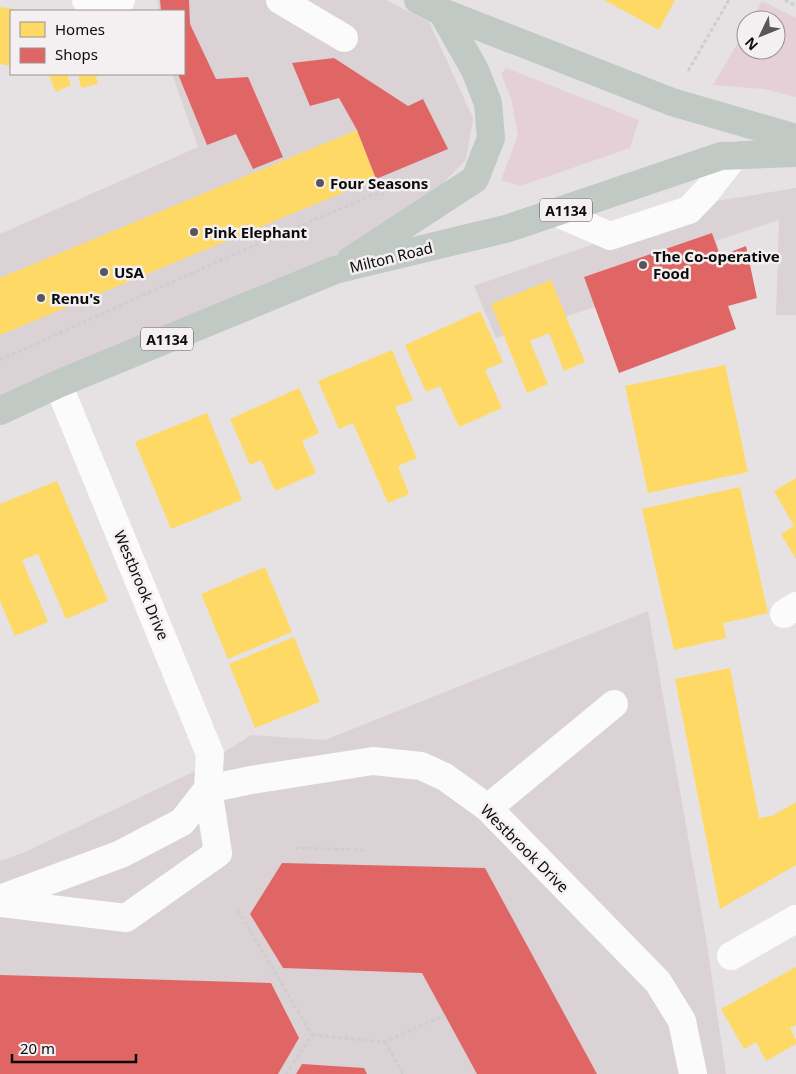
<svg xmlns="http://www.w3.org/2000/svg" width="796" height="1074" font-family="'Noto Sans',sans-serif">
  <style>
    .built { fill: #dad2d5 }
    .green { fill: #e4d0d6 }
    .homes { fill: #ffd966 }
    .shops { fill: #e06666 }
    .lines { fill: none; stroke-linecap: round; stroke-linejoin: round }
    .path { stroke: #cfcece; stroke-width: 3; stroke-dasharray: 4 2.5; stroke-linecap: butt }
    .minor { stroke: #fbfbfb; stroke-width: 28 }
    .major { stroke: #c1c9c5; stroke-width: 28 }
    .poi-dot { fill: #585657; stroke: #f4eff0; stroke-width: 2 }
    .labels { text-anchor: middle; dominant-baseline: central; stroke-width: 5; stroke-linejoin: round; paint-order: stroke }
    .shield { fill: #f4eff0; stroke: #524f50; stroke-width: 1 }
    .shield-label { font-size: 14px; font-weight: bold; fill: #0c0b0b }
    .poi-label { font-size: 15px; font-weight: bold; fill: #0c0b0b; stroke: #f4eff0; text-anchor: start }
    .street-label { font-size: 15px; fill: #0c0b0b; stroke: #f4eff0 }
  </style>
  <rect width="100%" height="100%" fill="#e6e2e4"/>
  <g class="built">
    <path d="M157,0h229l43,22 44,96 -7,42 -30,30 -105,75 -331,142v-173l198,-87 -26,-73h12v-63h-25z"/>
    <path d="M796,188v127h-20l3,-95 -63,21 9,26 -229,71 -22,-52 242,-85z"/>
    <path d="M648,611l58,327 20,136h-726v-213l25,-9 168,-80 58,-37 74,5z"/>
  </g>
  <g class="green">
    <path d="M762,1l34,17v79l-32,-8 -51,-4 33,-56v21h30v-30h-25z"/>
    <path d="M506,68l133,52 -9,28 -110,38 -19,-6 17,-45 -7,-37 -10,-24z"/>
  </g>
  <g class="homes">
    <path d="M604,0h71l-16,30z"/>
    <path d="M0,7l20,3 -9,1v55l-11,-2z"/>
    <path d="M48,74h19l4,11 -15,7z"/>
    <path d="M78,74h24v1l-6,1 2,8 -17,4z"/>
    <path d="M357,130l19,49 -376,156v-57z"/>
    <path d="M551,280l34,82 -21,9 -15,-38 -19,8 18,43 -21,9 -36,-89z"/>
    <path d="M480,311l23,51 -18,8 17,38 -43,19 -19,-41 -14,6 -21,-47z"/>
    <path d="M392,350l21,50 -18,7 22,51 -19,8 11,28 -21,9 -35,-80 -14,6 -21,-48z"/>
    <path d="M725,365l23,107 -100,21 -23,-107z"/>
    <path d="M299,388l20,45 -17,8 14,32 -41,18 -14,-31 -11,5 -20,-46z"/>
    <path d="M207,413l35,87 -71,29 -36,-87z"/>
    <path d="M796,478v81l-15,-25 13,-8 -20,-35z"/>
    <path d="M57,481l51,120 -42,18 -28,-65 -16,6 26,62 -33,14 -15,-35v-97z"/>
    <path d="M740,487l28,126 -45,10 3,15 -52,12 -32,-141z"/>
    <path d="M265,567l27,65 -64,27 -27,-65z"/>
    <path d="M294,637l26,65 -65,26 -26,-64z"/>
    <path d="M730,668l29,150 13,-2 24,-14v63l-76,44 -45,-230z"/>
    <path d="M796,967v58l-6,3 6,12v4l-30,17 -10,-19 -12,7 -23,-40z"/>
  </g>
  <g class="shops">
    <path d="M160,0h29l1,24 26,55 32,-2 35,80 -30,12 -17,-35 -29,11 -29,-71h6v-63h-23z"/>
    <path d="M334,58l74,48 15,-7 25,50 -72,30 -19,-49 -18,-32 -29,8 -18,-43z"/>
    <path d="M712,233l8,23 26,-10 11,52 -29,8 8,23 -117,44 -35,-96z"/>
    <path d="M282,863l203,5 112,206h-120l-55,-101 -139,-5 -33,-54z"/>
    <path d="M0,975l271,8 28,55 -21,36h-278z"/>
    <path d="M302,1064l62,4 3,6h-71z"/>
  </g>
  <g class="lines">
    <g class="path">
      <path d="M785,0l11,6"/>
      <path d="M688,71l41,-71"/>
      <path d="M0,360l219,-99 153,-66 12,-1"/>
      <path d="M295,848l69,2"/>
      <path d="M238,910l74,125 -26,39"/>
      <path d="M312,1035l73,7 60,-27"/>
      <path d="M385,1042l18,32"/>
    </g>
    <g class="minor">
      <path d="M86,0l15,2h18l2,-2"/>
      <path d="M280,0l64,38"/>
      <path d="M557,213l53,23 79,-26 18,-19 28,-36"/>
      <path d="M784,614l12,-8"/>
      <path d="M488,808l126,-104"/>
      <path d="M0,899l121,-45 61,-32 26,-33 2,-35 -152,-370"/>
      <path d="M0,903l126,15 92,-65 -10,-64 43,-9 122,-19 48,5 24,11 43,31 170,174 24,39 11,53"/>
      <path d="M731,956l65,-37"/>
    </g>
    <g class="major">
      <path d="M418,0l24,12 230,90 124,36"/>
      <path d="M351,260l124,-81 16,-41 -3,-35 -13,-33 -33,-58"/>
      <path d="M0,411l58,-27 277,-114 174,-42 212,-72 75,-3"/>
    </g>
  </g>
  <g class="poi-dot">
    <circle cx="320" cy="183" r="5"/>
    <circle cx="194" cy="232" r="5"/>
    <circle cx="643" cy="265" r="5"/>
    <circle cx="104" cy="272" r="5"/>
    <circle cx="41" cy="298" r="5"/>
  </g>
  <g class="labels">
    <g class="shield">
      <rect x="540" y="198.5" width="52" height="23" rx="4"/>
      <rect x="141" y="327.5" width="52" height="23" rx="4"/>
    </g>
    <g class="shield-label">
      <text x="566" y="210">A1134</text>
      <text x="167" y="339">A1134</text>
    </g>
    <g class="poi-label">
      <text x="330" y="183">Four Seasons</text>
      <text x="204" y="232">Pink Elephant</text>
      <text x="653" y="256">The Co-operative<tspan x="653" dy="17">Food</tspan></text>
      <text x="114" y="272">USA</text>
      <text x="51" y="298">Renu's</text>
    </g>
    <g class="street-label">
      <text transform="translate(391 257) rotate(-14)">Milton Road</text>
      <text transform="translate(142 585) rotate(67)">Westbrook Drive</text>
      <text transform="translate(525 848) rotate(45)">Westbrook Drive</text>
    </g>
  </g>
  <rect x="10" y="10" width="175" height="65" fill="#f4eff0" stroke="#979494"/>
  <rect x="20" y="22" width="25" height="15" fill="#ffd966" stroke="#979494"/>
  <text x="55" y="35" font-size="15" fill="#0c0b0b">Homes</text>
  <rect x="20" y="48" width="25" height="15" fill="#e06666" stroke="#979494"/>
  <text x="55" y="60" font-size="15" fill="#0c0b0b">Shops</text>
  <g transform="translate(761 35) rotate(227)"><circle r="24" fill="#f4eff0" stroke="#979494"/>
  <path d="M0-4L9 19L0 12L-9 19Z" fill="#585657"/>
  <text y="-8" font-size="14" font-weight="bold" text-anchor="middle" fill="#0c0b0b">N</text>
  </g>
  <path d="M12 1054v8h124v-8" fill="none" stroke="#0c0b0b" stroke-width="2.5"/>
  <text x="20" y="1054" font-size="15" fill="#0c0b0b" stroke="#f4eff0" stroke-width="4" paint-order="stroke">20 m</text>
</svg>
